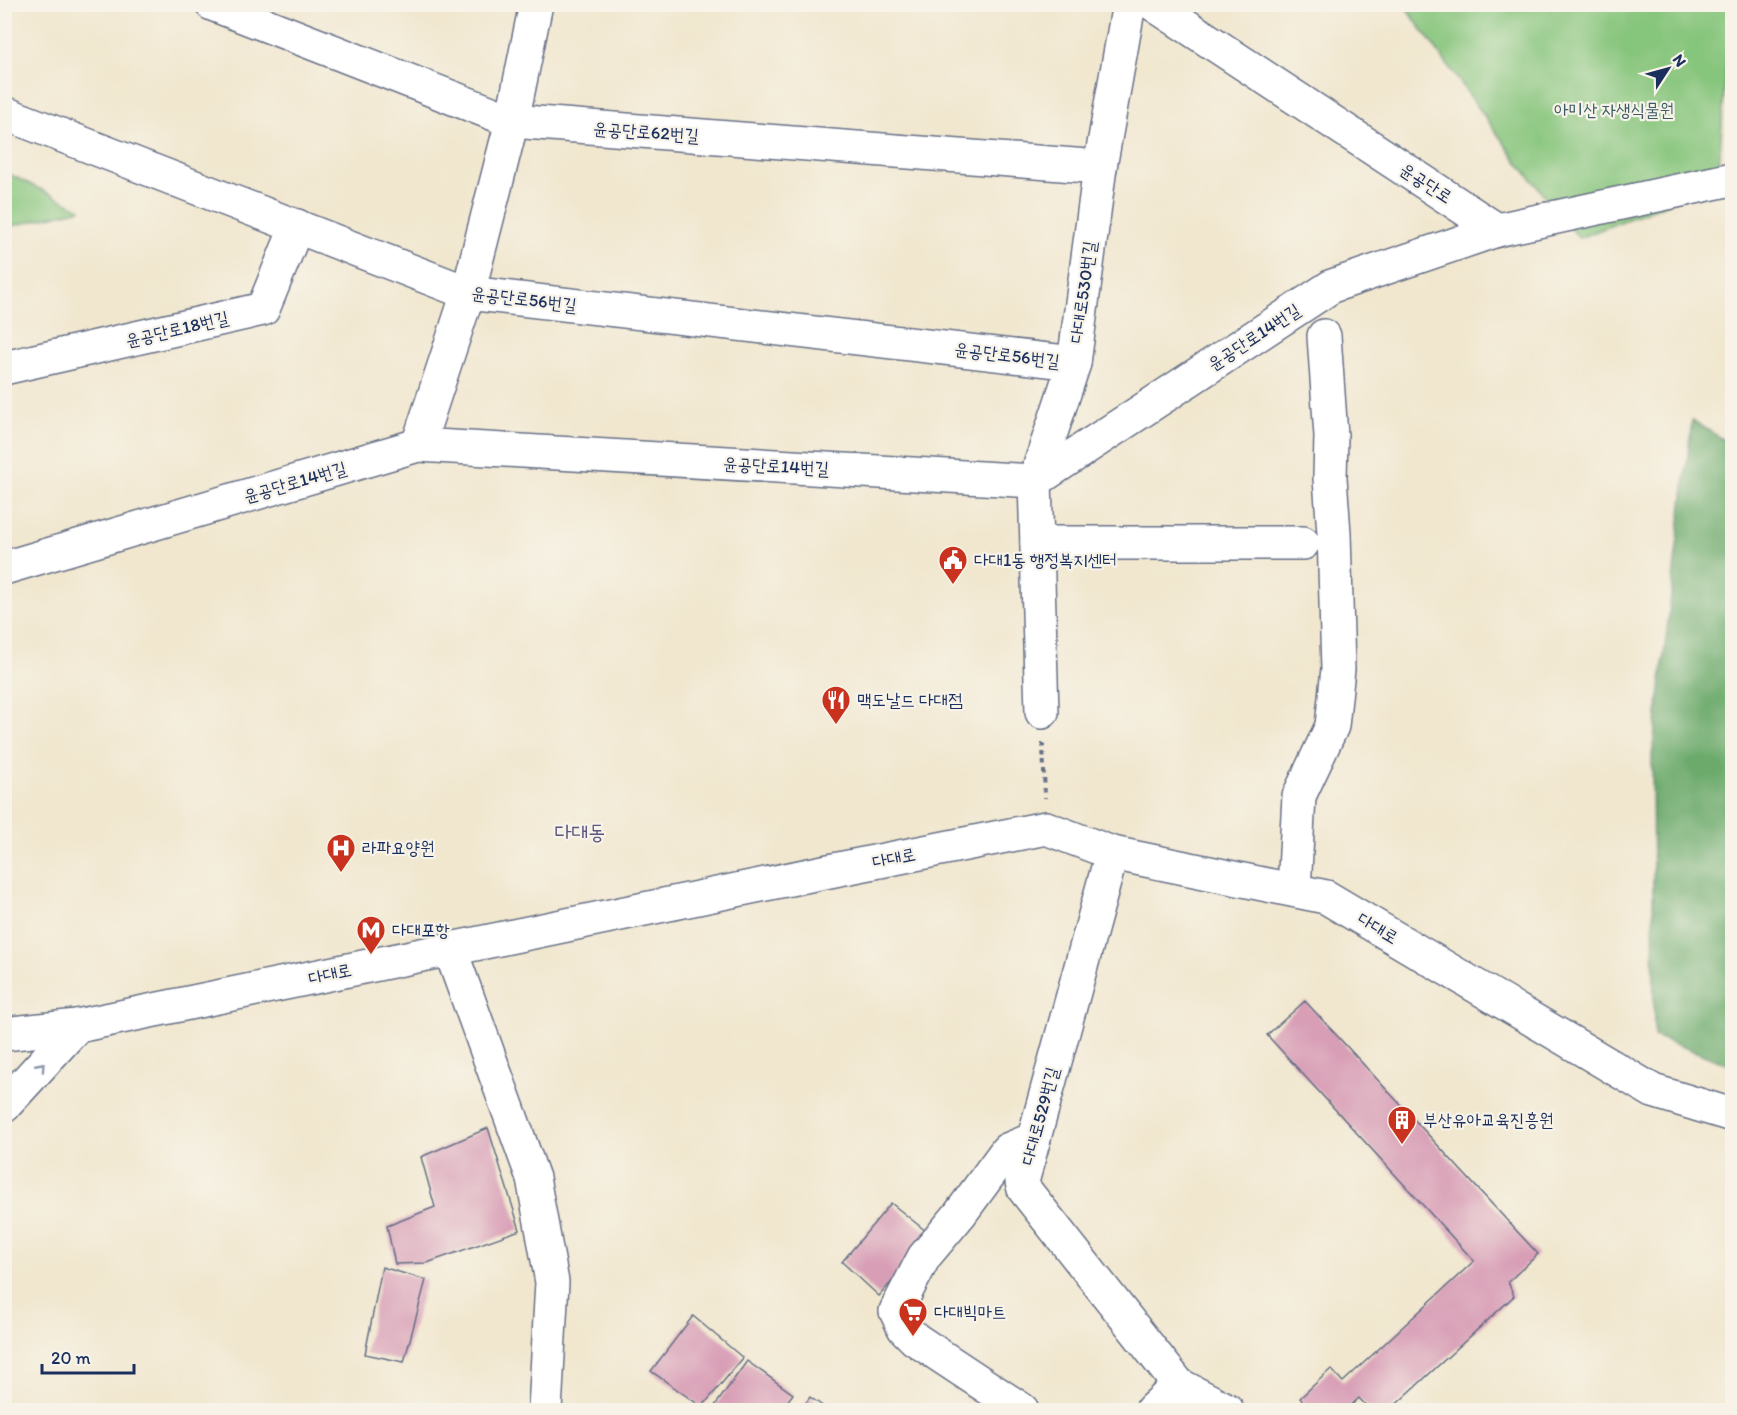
<svg xmlns="http://www.w3.org/2000/svg" width="1737" height="1415" font-family="Itim,'Poor Story',sans-serif">
  <style>
    .green { fill: #86c57c; stroke: #507a6d; stroke-width: 1.5 }
    .forest { fill: #6caa6c; stroke: #446c65; stroke-width: 1.5 }
    .building { fill: #d89eb6 }
    .lines { fill: none; stroke-linecap: round; stroke-linejoin: round }
    .street-casing { stroke: #666f86; stroke-width: 36 }
    .secondary-casing { stroke: #666f86; stroke-width: 36 }
    .path { stroke: #666f86; stroke-width: 4; stroke-dasharray: 4.5 4.5; stroke-linecap: butt }
    .street { stroke: #fff; stroke-width: 33 }
    .secondary { stroke: #fff; stroke-width: 33 }
    .oneway { stroke: #8d97ae }
    .labels { text-anchor: middle; dominant-baseline: central; stroke-width: 4.5; stroke-linejoin: round; paint-order: stroke }
    .park-label { font-size: 18px; fill: #3b5c67; stroke: #f7f3e8 }
    .street-label { font-size: 18px; fill: #1b2f5e; stroke: #f7f3e8 }
    .poi-label { font-size: 18px; fill: #1b2f5e; stroke: #f7f3e8; text-anchor: start }
    .quarter-label { font-size: 21px; fill: #5d567d; stroke: #f7f3e8 }
  </style>
  <rect width="100%" height="100%" fill="#f7f3e8"/>
  <filter id="ink" filterUnits="userSpaceOnUse"><feTurbulence type="fractalNoise" baseFrequency=".0167" numOctaves="2"/><feDisplacementMap in="SourceGraphic" scale="12" xChannelSelector="R" yChannelSelector="G"/><feConvolveMatrix kernelMatrix="1 2 1 2 8 2 1 2 1" color-interpolation-filters="sRGB"/></filter>
  <filter id="wash" filterUnits="userSpaceOnUse"><feTurbulence type="fractalNoise" baseFrequency=".008" numOctaves="4" result="noise"/><feDisplacementMap in="SourceGraphic" scale="24" xChannelSelector="R" yChannelSelector="G"/><feGaussianBlur stdDeviation="1.35" result="paint"/><feColorMatrix in="noise" values="0 0 0 0 0 0 0 0 0 0 0 0 0 0 0 0 0 1.4 0 .05"/><feComposite in="paint" operator="in"/></filter>
  <g filter="url(#wash)">
    <rect width="100%" height="100%" fill="#f1e7cf"/>
    <g class="green">
      <path d="M1404,5h326l-12,179 -139,54 -59,-73z"/>
      <path d="M5,172l76,37 -76,19z"/>
    </g>
    <path class="forest" d="M1692,420l40,25v621l-78,-30 -2,-280z"/>
    <g id="blocks">
      <g class="building">
        <path d="M1305,1001l233,253 -30,28 6,14 -124,114h-20l-11,-12 -13,12h-35l-11,-12 31,-29 12,13 131,-121 -207,-226z"/>
        <path d="M488,1128l32,102 -93,33 -32,1 -8,-38 48,-19 -14,-50z"/>
        <path d="M891,1203l41,33 -53,60 -37,-34z"/>
        <path d="M382,1267l44,13 -22,82 -39,-8z"/>
        <path d="M693,1316l50,42 -41,49 -51,-36z"/>
        <path d="M747,1361l46,33 -12,16h-69z"/>
        <path d="M810,1397l18,13h-27z"/>
        <path d="M450,1406l28,3v1h-29z"/>
      </g>
    </g>
  </g>
  <g filter="url(#ink)">
    <use href="#blocks" fill-opacity="0" stroke="#666f86" stroke-width="1.5"/>
    <g class="lines">
      <g class="street-casing">
        <g id="street">
          <path d="M212,4l300,117 588,46"/>
          <path d="M1153,4l344,226"/>
          <path d="M4,113l464,180 606,70"/>
          <path d="M4,368l259,-59 34,-83"/>
          <path d="M418,445l50,-152 44,-172 24,-117"/>
          <path d="M1037,543h266"/>
          <path d="M4,568l414,-123 617,36 297,-195 165,-56 235,-51"/>
          <path d="M1042,712l-7,-231 39,-118 26,-196 29,-163"/>
          <path d="M1112,853l-90,329 2,7 155,196 48,25"/>
          <path d="M1294,890l5,-94 33,-70 6,-57 -4,-136 -4,-55 1,-42 -7,-100"/>
          <path d="M450,949l83,229 19,104 -7,128"/>
          <path d="M4,1106l73,-80"/>
          <path d="M1022,1410l-107,-71 -11,-11 -8,-17 28,-54 36,-43 47,-64 27,-11"/>
          <path d="M1152,1410l27,-25"/>
        </g>
      </g>
      <g class="secondary-casing">
        <path id="secondary" d="M4,1034l73,-8 747,-154 222,-44 66,25 214,44 327,194 79,24"/>
      </g>
      <path class="path" d="M1043,743l2,55"/>
      <use href="#street" class="street"/>
      <use href="#secondary" class="secondary"/>
    </g>
    <defs><path id="oneway-chevron" d="M-2-3.5L2.5 0L-2 3.5" fill="none" stroke-width="1.6" stroke-linecap="round" stroke-linejoin="round" transform="scale(1.5)"/></defs>
    <use class="oneway" href="#oneway-chevron" transform="translate(41 1066) rotate(-48)"/>
  </g>
  <defs>
    <g id="civic-pin" transform="scale(1.5)"><path d="M0 17L-7.5 6A9.5 9.5 0 1 1 7.5 6Z" fill="#c8321e" stroke="#f7f3e8"/><path d="M-.6-6.5H3V-4.5H.6V-3L4-1V1h2V6H-6V1h2V-1L-.6-3ZM-1.2 2.5V6h2.4V2.5Z" fill="#fff"/></g>
    <g id="restaurant-pin" transform="scale(1.5)"><path d="M0 17L-7.5 6A9.5 9.5 0 1 1 7.5 6Z" fill="#c8321e" stroke="#f7f3e8"/><path d="M-5-6h1v4h1v-4h1v4h1v-4h1v5L-1.5 .5V6h-2V.5L-5-1ZM5-6V6H3V1.5H1.5Q1.5-4 5-6Z" fill="#fff"/></g>
    <g id="hospital-pin" transform="scale(1.5)"><path d="M0 17L-7.5 6A9.5 9.5 0 1 1 7.5 6Z" fill="#c8321e" stroke="#f7f3e8"/><path d="M-5-5h3v3.5h4V-5h3V5h-3V1.5h-4V5h-3Z" fill="#fff"/></g>
    <g id="metro-pin" transform="scale(1.5)"><path d="M0 17L-7.5 6A9.5 9.5 0 1 1 7.5 6Z" fill="#c8321e" stroke="#f7f3e8"/><path d="M-5.5 5V-5H-3L0 0L3-5H5.5V5H3V-.5L0 4L-3-.5V5Z" fill="#fff"/></g>
    <g id="building-pin" transform="scale(1.5)"><path d="M0 17L-7.5 6A9.5 9.5 0 1 1 7.5 6Z" fill="#c8321e" stroke="#f7f3e8"/><path d="M-4-6H4V6H1V3H-1V6H-4ZM-2.5-4.3h1.7v1.8h-1.7ZM.8-4.3h1.7v1.8H.8ZM-2.5-1h1.7V.8h-1.7ZM.8-1h1.7V.8H.8Z" fill="#fff"/></g>
    <g id="supermarket-pin" transform="scale(1.5)"><path d="M0 17L-7.5 6A9.5 9.5 0 1 1 7.5 6Z" fill="#c8321e" stroke="#f7f3e8"/><path d="M-6-5.5h2.5l.6 2H6L4.5 2H-2.5L-4.4-4H-6ZM-1.5 3.2a1.3 1.3 0 1 0 .1 0ZM3 3.2a1.3 1.3 0 1 0 .1 0Z" fill="#fff"/></g>
  </defs>
  <g fill-rule="evenodd">
    <use href="#civic-pin" x="953" y="560"/>
    <use href="#restaurant-pin" x="836" y="700"/>
    <use href="#hospital-pin" x="341" y="848"/>
    <use href="#metro-pin" x="371" y="930"/>
    <use href="#building-pin" x="1402" y="1120"/>
    <use href="#supermarket-pin" x="913" y="1312"/>
  </g>
  <g class="labels">
    <g class="park-label">
      <text x="1614" y="110">아미산 자생식물원</text>
    </g>
    <g class="street-label">
      <text transform="translate(646 132) rotate(4)">윤공단로62번길</text>
      <text transform="translate(1426 183) rotate(33)">윤공단로</text>
      <text transform="translate(1083 292) rotate(-82)">다대로530번길</text>
      <text transform="translate(524 299) rotate(7)">윤공단로56번길</text>
      <text transform="translate(177 329) rotate(-13)">윤공단로18번길</text>
      <text transform="translate(1254 337) rotate(-33)">윤공단로14번길</text>
      <text transform="translate(1007 355) rotate(7)">윤공단로56번길</text>
      <text transform="translate(776 466) rotate(3)">윤공단로14번길</text>
      <text transform="translate(295 482) rotate(-16)">윤공단로14번길</text>
      <text transform="translate(894 858) rotate(-11)">다대로</text>
      <text transform="translate(1378 928) rotate(31)">다대로</text>
      <text transform="translate(330 974) rotate(-12)">다대로</text>
      <text transform="translate(1040 1116) rotate(-75)">다대로529번길</text>
    </g>
    <g class="poi-label">
      <text x="974" y="560">다대1동 행정복지센터</text>
      <text x="857" y="700">맥도날드 다대점</text>
      <text x="362" y="848">라파요양원</text>
      <text x="392" y="930">다대포항</text>
      <text x="1423" y="1120">부산유아교육진흥원</text>
      <text x="934" y="1312">다대빅마트</text>
    </g>
    <g class="quarter-label">
      <text x="580" y="831">다대동</text>
    </g>
  </g>
  <rect width="1737" height="1415" fill="none" stroke="#f7f3e8" stroke-width="24"/>
  <g transform="translate(1668 69) rotate(54)" stroke="#f7f3e8" stroke-width="4.5" paint-order="stroke">
  <path d="M0-4.5L10 22L0 15L-10 22Z" fill="#1b2f5e"/>
  <text y="-9" font-size="16" font-weight="bold" text-anchor="middle" fill="#1b2f5e">N</text>
  </g>
  <path d="M42 1364v9h92v-9" fill="none" stroke="#1b2f5e" stroke-width="3"/>
  <text x="51" y="1364" font-size="18" fill="#1b2f5e" stroke="#f7f3e8" stroke-width="4.5" paint-order="stroke">20 m</text>
</svg>
